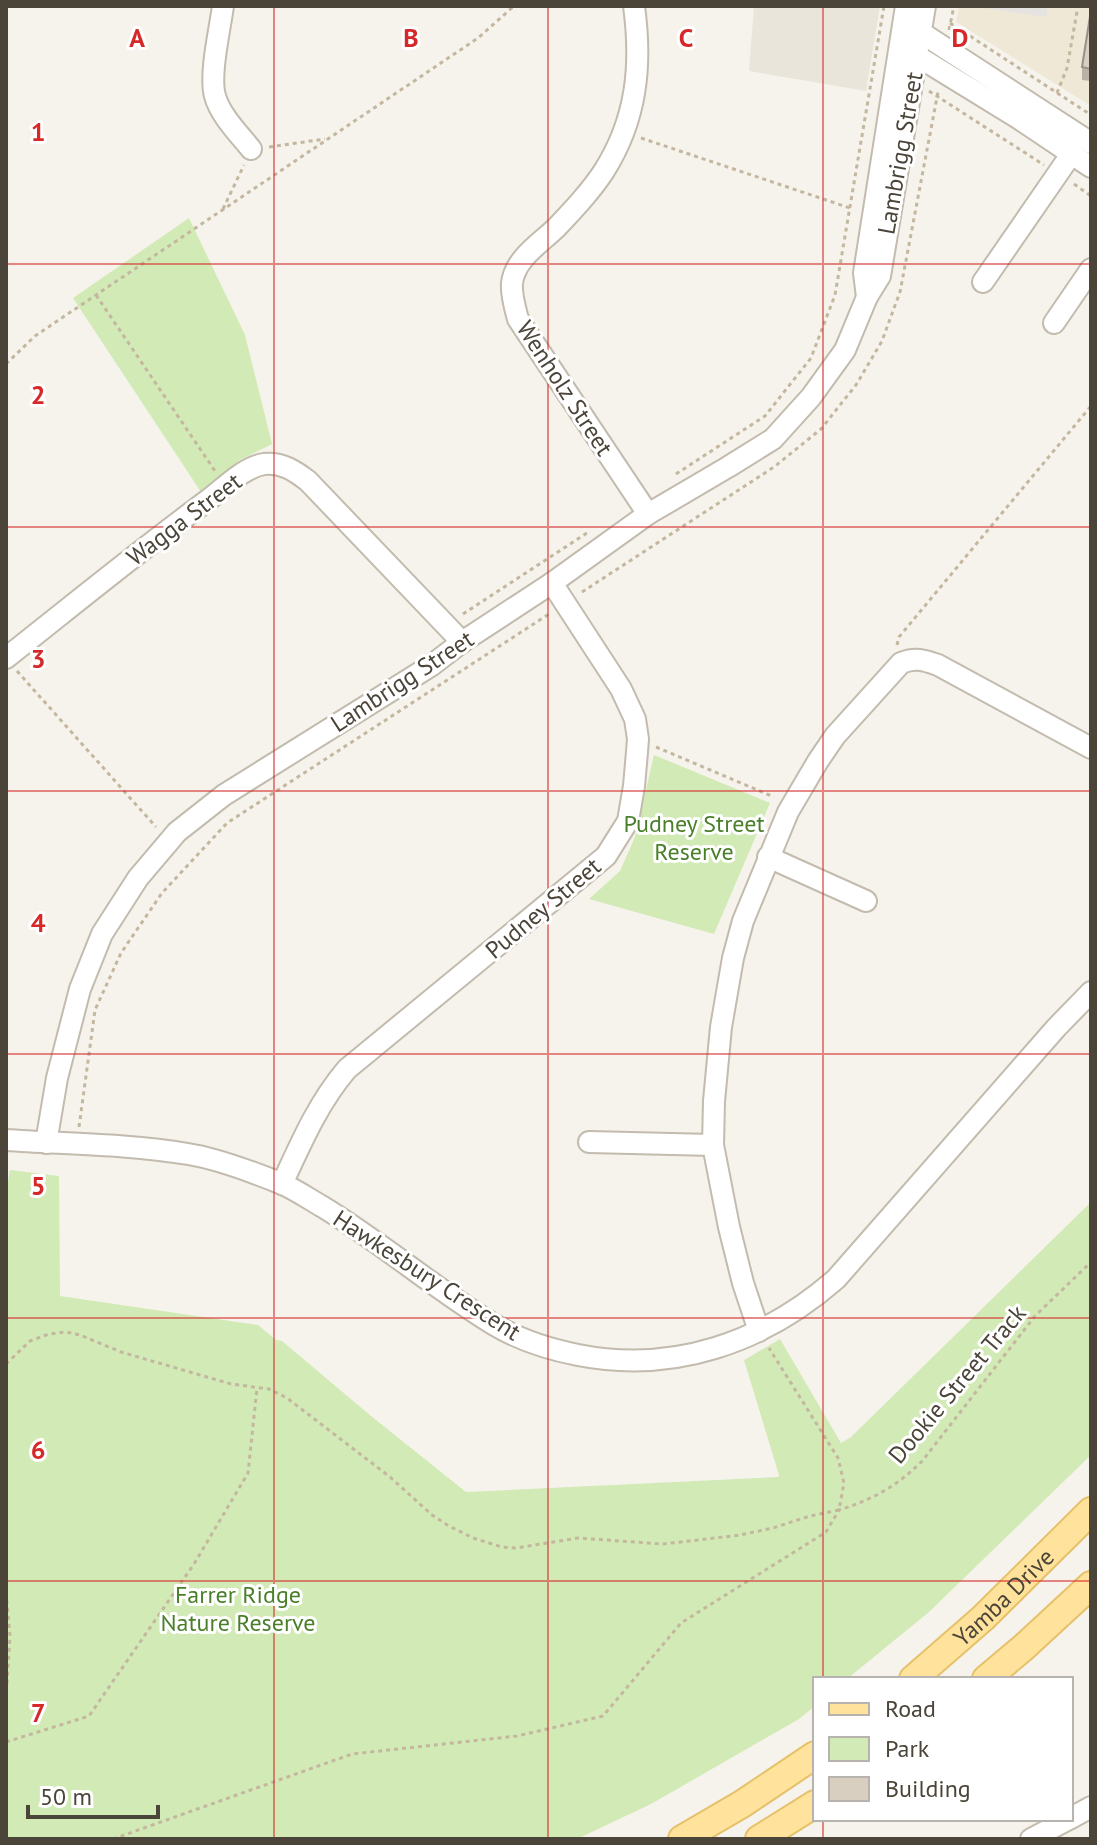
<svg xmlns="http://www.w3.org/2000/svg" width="1097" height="1845" font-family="'PT Sans',sans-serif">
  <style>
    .residential { fill: #eae5da }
    .education { fill: #efe8d6 }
    .green { fill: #d2eab5 }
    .parking { fill: #e5e3e0 }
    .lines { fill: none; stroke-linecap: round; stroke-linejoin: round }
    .minor-casing { stroke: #c2bbae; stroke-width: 24 }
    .major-casing { stroke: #e6c16a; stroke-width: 30 }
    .path { stroke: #c4b79f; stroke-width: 3; stroke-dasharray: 4 4; stroke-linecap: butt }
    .minor { stroke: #fff; stroke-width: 20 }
    .major { stroke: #ffe39c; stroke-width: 26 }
    .wall { fill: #bab2a6 }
    .building { fill: #d8cfc1; stroke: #979187; stroke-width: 2 }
    .grid { fill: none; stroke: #d62828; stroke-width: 2; stroke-opacity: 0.55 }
    .labels { text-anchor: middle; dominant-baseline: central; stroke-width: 6; stroke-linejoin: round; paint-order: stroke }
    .street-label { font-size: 24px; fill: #4b4439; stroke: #fff }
    .park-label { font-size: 24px; fill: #4a7f2a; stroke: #fff }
    .grid-label { font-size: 26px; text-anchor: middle; font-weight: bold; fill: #d62828; stroke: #fff; stroke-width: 6; stroke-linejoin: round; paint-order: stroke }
  </style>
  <rect width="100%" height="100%" fill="#f6f3ec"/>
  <path class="residential" d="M754,6h126l-14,85 -117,-20z"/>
  <path class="education" d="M959,6h132v100l-135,-84z"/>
  <g class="green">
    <path d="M189,218l56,117 27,109 -32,16 -39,32 -128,-194z"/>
    <path d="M654,755l116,48 -56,131 -125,-35 31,-28 15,-34z"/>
    <path d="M10,1170l49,6 1,120 198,29 18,15 6,1 89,75 95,76 312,-15 1,-2 -35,-115 36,-21 61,104 10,-6 240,-235v253l-162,157 -82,67h-32v27l-16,13 -148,85 -74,35h-571v-647z"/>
  </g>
  <path class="parking" d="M967,6h81l-2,11z"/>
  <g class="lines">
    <g class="minor-casing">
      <g id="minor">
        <path d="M223,6c-3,23 -14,69 -8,90 5,19 24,38 36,53"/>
        <path d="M634,6c8,59 3,113 -30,165 -13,20 -30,38 -47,56 -16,16 -42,31 -45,56 -1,12 3,25 6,36l130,195"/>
        <path d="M911,26l180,117"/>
        <path d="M909,51l109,67 73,49"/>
        <path d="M983,282l89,-129"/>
        <path d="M867,297l-3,-24 42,-267"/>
        <path d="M1054,323l37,-54"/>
        <path d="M6,658c67,-53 133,-107 202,-158 16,-12 36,-33 56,-36 18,-2 31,7 44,17l154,161"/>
        <path d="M768,857l98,44"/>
        <path d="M6,1140c60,4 122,4 182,14 26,4 67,19 92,29 15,6 29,16 43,24 59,36 111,81 170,117 26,16 55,25 85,31 96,19 186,-13 258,-76l220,-251 35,-36"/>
        <path d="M589,1142l124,3"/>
        <path d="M46,1143l11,-65 23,-89 22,-55 36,-56 39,-46 47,-37 208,-130 30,-23 90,-59 96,-69 80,-47 45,-28 38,-42 34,-47 22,-53 13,-21 45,-270"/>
        <path d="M282,1184c19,-41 36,-81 65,-115l259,-213 22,-35 6,-35 3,-34 1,-13 -3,-20 -14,-30 -69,-106"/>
        <path d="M759,1331l-16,-48 -14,-56 -16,-82 1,-44 7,-74 12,-69 10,-37 45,-109 30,-51 17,-25 66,-73c14,-6 23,-3 37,2l153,83"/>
        <path d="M1071,1818l20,-11"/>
        <path d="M1031,1839l38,-20"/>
      </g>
    </g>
    <g class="major-casing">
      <g id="major">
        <path id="s1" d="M913,1679l70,-61 108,-107"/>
        <path d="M986,1679l38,-32 67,-62"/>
        <path d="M682,1839l60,-35 73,-49"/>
        <path d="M759,1839l56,-35"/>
      </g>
    </g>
    <g class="path">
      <path d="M950,23l141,92"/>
      <path d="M949,30l5,-24"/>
      <path d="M929,91l115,74"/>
      <path d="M1057,93l10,-25 11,-62"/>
      <path d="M641,138l209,70"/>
      <path d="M269,147l56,-8"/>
      <path d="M1074,184l17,12"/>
      <path d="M223,209l21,-44"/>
      <path d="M96,295l119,176"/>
      <path d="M6,364l29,-28 443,-298 36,-32"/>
      <path d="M676,474l89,-58 46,-58 24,-63 49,-289"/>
      <path d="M582,592l192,-125 47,-38 35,-44 26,-44 18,-49 38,-200"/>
      <path d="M463,614l127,-83"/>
      <path d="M897,645l2,-8 192,-231"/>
      <path d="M17,671l139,156"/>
      <path d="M656,747l118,50"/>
      <path d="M79,1127l16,-117 26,-57 41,-60 65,-70 322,-209"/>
      <path d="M6,1364l24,-23 19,-7 17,-2 14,3 41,17 110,32 38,5 18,9 103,79 42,38 17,11 24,12 29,9 14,1 62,-10 84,6 28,-3 50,-6 33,-7 37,-12 29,-6 5,-27 -6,-25 -69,-110"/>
      <path d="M6,1592l4,44 -4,63"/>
      <path d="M6,1742l83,-26 105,-152 54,-91 9,-85"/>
      <path d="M6,1833v6"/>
      <path d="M113,1839l239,-85 165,-18 86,-20 78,-93 145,-91 13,-22c33,-10 60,-25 84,-50l112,-144 56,-54"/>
    </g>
    <use href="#minor" class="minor"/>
    <use href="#major" class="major"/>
  </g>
  <path class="wall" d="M1091,10v71l-9,-1v-13z"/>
  <path class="building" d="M1091,10v59l-9,-2z"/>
  <path class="grid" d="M274,6v1833M548,6v1833M823,6v1673M6,264h1085M6,527h1085M6,791h1085M6,1054h1085M6,1318h1085M6,1581h1085M823,1819v20"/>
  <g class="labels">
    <g class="street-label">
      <text transform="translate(900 153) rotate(-80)">Lambrigg Street</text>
      <text transform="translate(565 388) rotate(57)">Wenholz Street</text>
      <text transform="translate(184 519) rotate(-37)">Wagga Street</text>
      <text transform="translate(402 681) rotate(-33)">Lambrigg Street</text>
      <text transform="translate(543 908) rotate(-40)">Pudney Street</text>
      <text transform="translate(427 1275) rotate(33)">Hawkesbury Crescent</text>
      <text transform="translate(957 1384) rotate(-50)">Dookie Street Track</text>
      <text stroke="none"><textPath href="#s1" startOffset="122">Yamba Drive</textPath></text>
    </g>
    <g class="park-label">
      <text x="694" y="823">Pudney Street<tspan x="694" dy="28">Reserve</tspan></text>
      <text x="238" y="1594">Farrer Ridge<tspan x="238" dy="28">Nature Reserve</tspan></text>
    </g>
  </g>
  <g class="grid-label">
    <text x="137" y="47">A</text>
    <text x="411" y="47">B</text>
    <text x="686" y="47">C</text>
    <text x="960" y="47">D</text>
    <text x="38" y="141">1</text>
    <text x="38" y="404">2</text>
    <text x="38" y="668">3</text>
    <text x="38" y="932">4</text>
    <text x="38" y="1195">5</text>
    <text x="38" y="1459">6</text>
    <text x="38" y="1722">7</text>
  </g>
  <rect width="1097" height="1845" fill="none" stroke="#4b4439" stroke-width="16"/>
  <rect x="813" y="1677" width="260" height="144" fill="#ffffff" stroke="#b7b4b0" stroke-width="2"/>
  <rect x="829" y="1703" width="40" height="12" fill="#ffe39c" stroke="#b7b4b0" stroke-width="2"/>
  <text x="885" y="1717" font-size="24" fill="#4b4439">Road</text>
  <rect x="829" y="1737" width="40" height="24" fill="#d2eab5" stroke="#b7b4b0" stroke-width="2"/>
  <text x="885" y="1757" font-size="24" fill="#4b4439">Park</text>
  <rect x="829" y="1777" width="40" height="24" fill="#d8cfc1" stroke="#b7b4b0" stroke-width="2"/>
  <text x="885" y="1797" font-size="24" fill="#4b4439">Building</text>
  <path d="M28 1805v12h130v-12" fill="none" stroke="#4b4439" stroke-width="4"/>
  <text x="40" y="1805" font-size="24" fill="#4b4439" stroke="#ffffff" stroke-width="6" paint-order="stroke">50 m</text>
</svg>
